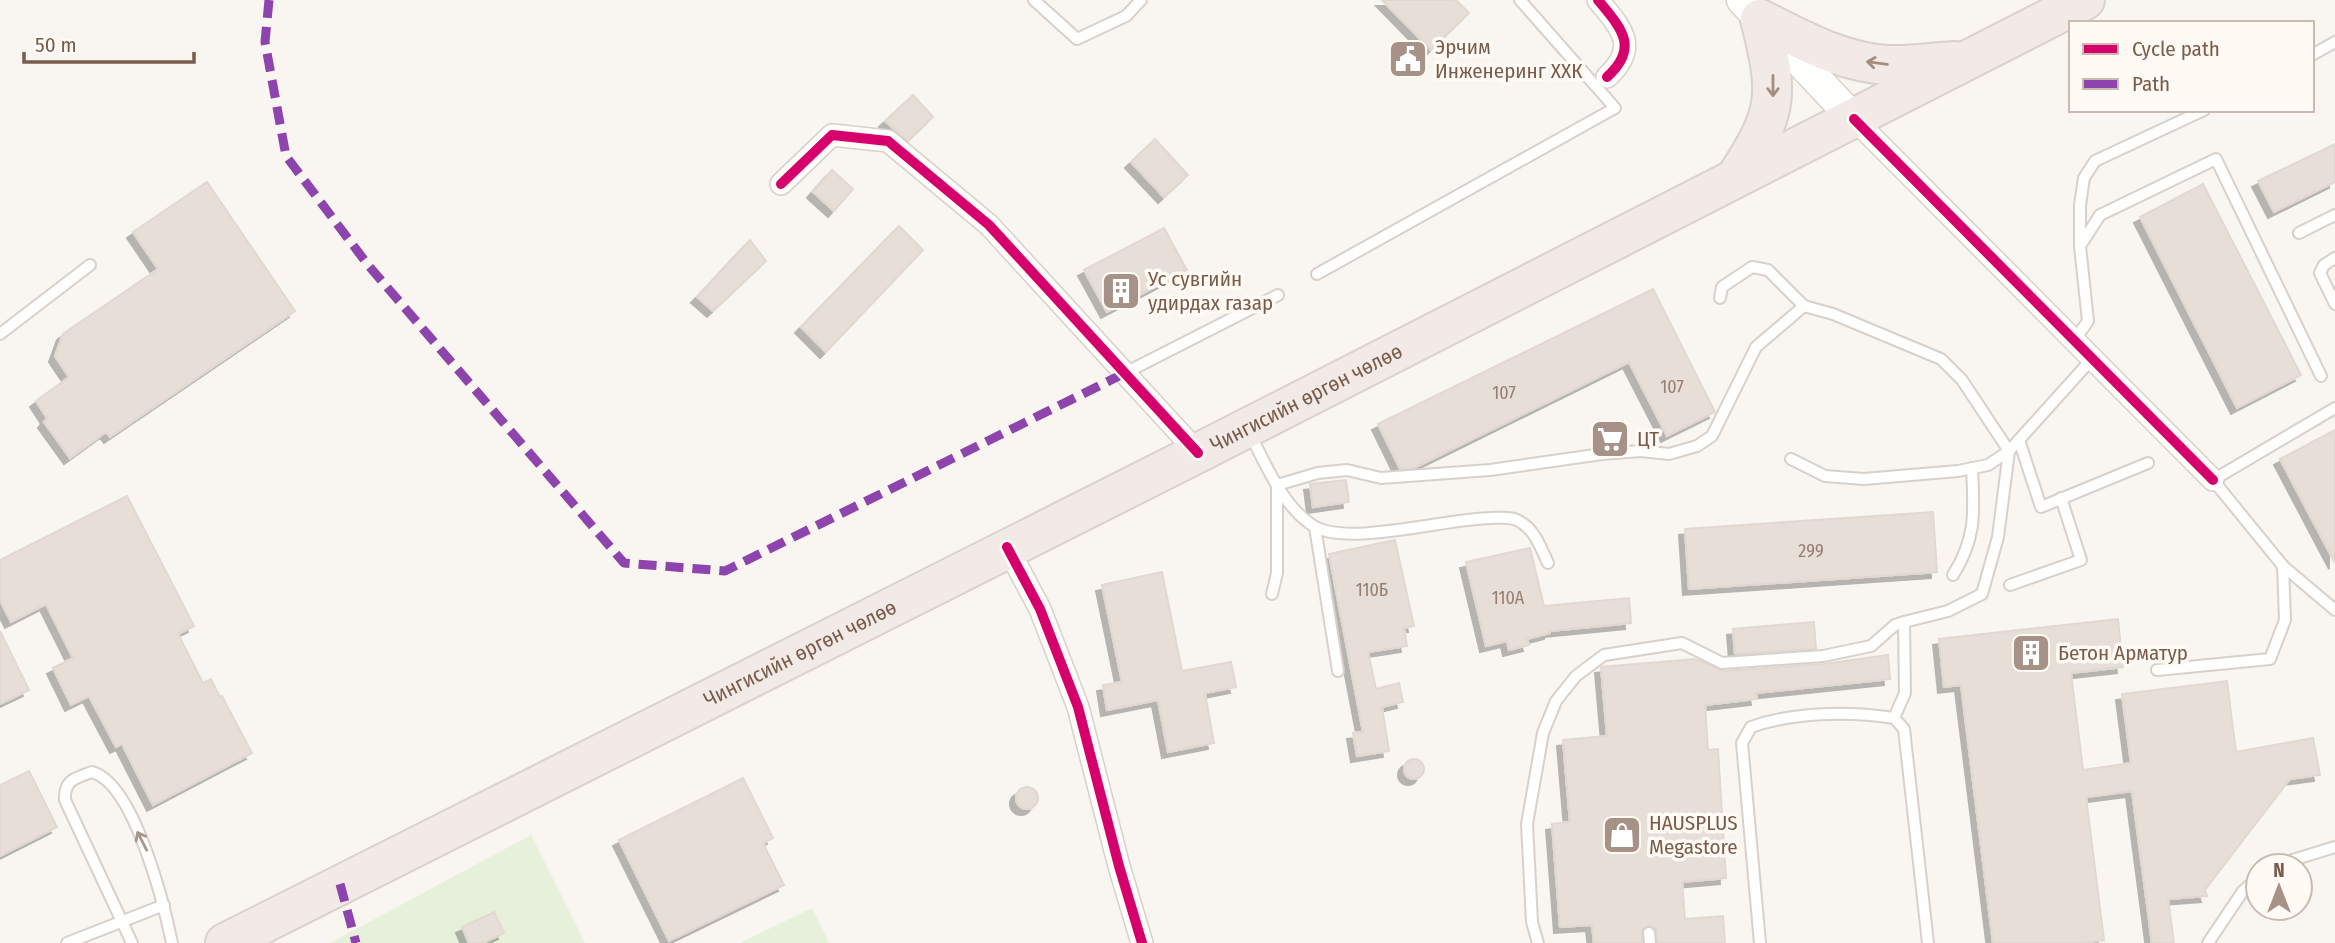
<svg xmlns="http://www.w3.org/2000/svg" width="2335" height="943" font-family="'Fira Sans Condensed',sans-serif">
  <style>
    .green { fill: #e7f0db }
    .building { fill: #e6ded7; stroke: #e2d8d2; stroke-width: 2; filter: url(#shadow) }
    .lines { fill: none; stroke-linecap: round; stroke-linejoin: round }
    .lane-casing { stroke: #d7d1cb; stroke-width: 14 }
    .street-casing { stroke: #d7d1cb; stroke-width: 24 }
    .secondary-casing { stroke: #d9d2cb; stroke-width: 33 }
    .highway-casing { stroke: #dad1cc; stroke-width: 42 }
    .lane { stroke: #fefefd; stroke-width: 10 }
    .street { stroke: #fefefd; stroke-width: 21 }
    .secondary { stroke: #fefefd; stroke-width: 30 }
    .highway { stroke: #f2eae7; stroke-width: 38 }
    .quiet { stroke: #8e44ad; stroke-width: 9; stroke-dasharray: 18 9; stroke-linecap: butt }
    .cycleway-casing { stroke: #fffaf3; stroke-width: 15 }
    .cycleway { stroke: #d6006c; stroke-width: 10 }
    .oneway { stroke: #a48e83 }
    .oneway2 { stroke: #a8958b }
    .labels { text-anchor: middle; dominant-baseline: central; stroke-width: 7; stroke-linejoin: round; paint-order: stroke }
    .number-label { font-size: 18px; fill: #977e72 }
    .poi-label { font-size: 21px; fill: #7a5c4d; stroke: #fffaf3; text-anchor: start }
    .street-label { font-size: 21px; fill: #7a5c4d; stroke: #fffaf3 }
  </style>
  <defs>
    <filter id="shadow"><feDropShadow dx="-6" dy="6" stdDeviation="0" flood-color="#0004"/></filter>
  </defs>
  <rect width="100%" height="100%" fill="#f9f5f0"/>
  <g class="green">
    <path d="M531,835l54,108h-255z"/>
    <path d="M812,908l17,35h-89z"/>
  </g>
  <g class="building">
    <path d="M1382,0h74l13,13 -38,37z"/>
    <path d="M913,95l20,22 -25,24 -23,-20z"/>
    <path d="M1155,139l33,36 -24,22 -33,-35z"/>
    <path d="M2335,144v38l-61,30 -16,-31z"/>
    <path d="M832,170l21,19 -19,22 -21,-19z"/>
    <path d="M207,182l88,129 -185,126 -4,-5 -36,26 -26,-36 3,-4 -11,-17 33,-24 -14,-21 8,-22 95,-65 -25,-37z"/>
    <path d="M2203,184l98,191 -64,33 -97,-191z"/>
    <path d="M899,226l24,24 -97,102 -25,-25z"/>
    <path d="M1164,228l23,42 -80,42 -23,-42z"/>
    <path d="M750,240l16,21 -53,50 -16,-14z"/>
    <path d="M1653,289l62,123 -48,24 -38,-74 -215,106 -14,1 -22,-45z"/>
    <path d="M2335,430v133l-55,-104z"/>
    <path d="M1346,480l3,22 -36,5 -3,-23z"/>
    <path d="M127,496l67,130 -16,8 25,49 8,-4 9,18 2,-1 30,57 -99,52 -31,-61 -6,3 -27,-51 -18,9 -18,-37 20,-10 -27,-54 -35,18 -11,-22v-40z"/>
    <path d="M1933,512l4,60 -248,17 -4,-60z"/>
    <path d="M1395,540l19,86 -10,2 3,18 -39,6 8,37 23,-6 4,19 -21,5 7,44 -32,5 -4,-23 10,-1 -34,-178z"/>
    <path d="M1530,548l14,58 85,-8 2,25 -81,8v2l-23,6 2,6 -20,5 -2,-9 -21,5 -20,-84z"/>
    <path d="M1162,572l20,99 49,-9 5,25 -31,6 9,50 -46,9 -10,-52 -51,10 -4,-25 19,-3 -20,-97z"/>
    <path d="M2118,619l5,48 -52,6 12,97 48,-7 -9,-69 105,-13 9,71 77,-14 7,37 -30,4 -85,111 2,6 -39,3 6,44h-22l-20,-152 -46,6 18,143 -26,3h-85l-32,-258 -17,2 -5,-48z"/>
    <path d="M1814,622l2,27 -81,5 -2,-25z"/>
    <path d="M0,631l29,59 -29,14z"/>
    <path d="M1888,655l2,24 -134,14 1,6 -52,6 3,45 10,-1 8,129 -44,4 3,37 38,-3 2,27h-67l-2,-14 -7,-4 -7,5v13h-48l-2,-18 -32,2 -8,-103 18,-2 -7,-82 44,-4 -6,-69 94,-8 28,12 101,-7z"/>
    <circle cx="1414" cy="769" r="10"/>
    <path d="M29,771l28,56 -57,29v-71z"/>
    <path d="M743,778l30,60 -10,5 21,42 -115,56 -50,-101z"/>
    <circle cx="1027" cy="798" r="11"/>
    <path d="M494,912l10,21 -21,10h-14l-7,-16z"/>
  </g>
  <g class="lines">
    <g class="lane-casing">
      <g id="lane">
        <path d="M1034,0l43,39 49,-23 15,-16"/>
        <path d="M2312,55l23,-13"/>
        <path d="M2299,233l36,-18"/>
        <path d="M2080,246v-41l4,-27 11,-17 109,-51"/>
        <path d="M2335,258l-11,7 -4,8 15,31"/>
        <path d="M1317,274l298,-166 -95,-108"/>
        <path d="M1720,298l2,-11 30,-20 16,3 36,36"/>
        <path d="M0,334l90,-69"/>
        <path d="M2073,342l15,-21 -8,-75 20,-31 116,-56 105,217"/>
        <path d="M1125,373l153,-78"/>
        <path d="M2335,408l-122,72 70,86 52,44"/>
        <path d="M1249,432c16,31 33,73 63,93 33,23 136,-7 179,-7 11,0 22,-2 31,5 14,9 19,26 26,40"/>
        <path d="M2019,440l22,67 107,-44"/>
        <path d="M1315,527l23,144"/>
        <path d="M1953,575c24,-38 21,-64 19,-107"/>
        <path d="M2010,585l71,-25 -20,-62"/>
        <path d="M1272,594l5,-21v-88l41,-12 29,-3 34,8 109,-8 112,-16 39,-3 28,3 28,-8 15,-10 44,-89 48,-41 29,8 108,45 21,21 47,71 -21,14 -30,6 -94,8 -39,-3 -34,-17"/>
        <path d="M2157,670l113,-11 15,-39 -2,-54"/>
        <path d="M1894,718l11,-25 -1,-71 44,-11 34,-17 16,-57 11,-86 82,-91"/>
        <path d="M2273,866l62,-19"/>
        <path d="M1649,933l1,10"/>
        <path d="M67,943l97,-38"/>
        <path d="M132,943l-67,-143c-1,-20 10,-22 27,-28 42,11 72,132 80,171"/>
        <path d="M1538,943l-6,-21 -5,-98 16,-91 13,-32 20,-25 28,-21 78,-12 40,20 101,-7 48,-10 24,-21 9,-3"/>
        <path d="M1760,943l-18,-200 9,-16c43,-15 97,-16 143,-9l10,11 24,214"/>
        <path d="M2208,943l35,-52 15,-13"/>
      </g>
    </g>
    <g class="street-casing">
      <g id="street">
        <path d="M1598,0c23,28 42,47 9,77"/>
        <path d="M1854,119l359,361"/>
        <path d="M781,184l51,-49 56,6 101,84 209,228"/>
        <path d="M1007,547l33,62 38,98 41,159 23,77"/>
      </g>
    </g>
    <g class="secondary-casing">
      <path id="secondary" d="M1742,0l112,119"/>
    </g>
    <g class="highway-casing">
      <g id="highway">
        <path d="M1760,19c41,20 82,44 129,46 22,1 44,-3 66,-4"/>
        <path d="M1736,177c43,-65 43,-83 24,-158"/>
        <path id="s1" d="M225,943l973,-490 887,-453"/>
      </g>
    </g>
    <use href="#lane" class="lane"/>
    <use href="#street" class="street"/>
    <use href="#secondary" class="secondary"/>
    <use href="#highway" class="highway"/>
    <g class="quiet">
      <path d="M269,0l-4,42 21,114 82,109 256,298 101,8 400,-198"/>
      <path d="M340,884l16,59"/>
    </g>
    <g class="cycleway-casing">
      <g id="cycleway">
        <path d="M1598,0c23,28 42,47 9,77"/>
        <path d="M1854,119l359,361"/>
        <path d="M781,184l51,-49 56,6 101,84 209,228"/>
        <path d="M1007,547l33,62 38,98 41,159 23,77"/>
      </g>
    </g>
    <use href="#cycleway" class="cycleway"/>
  </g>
  <defs><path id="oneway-shaft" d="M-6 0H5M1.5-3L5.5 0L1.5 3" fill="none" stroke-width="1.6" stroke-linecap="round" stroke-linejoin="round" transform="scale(1.75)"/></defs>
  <g class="oneway">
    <use href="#oneway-shaft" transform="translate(1877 63) rotate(-172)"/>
    <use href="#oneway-shaft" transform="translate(1773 86) rotate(90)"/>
  </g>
  <use class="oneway2" href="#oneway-shaft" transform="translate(142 841) rotate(-117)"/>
  <defs>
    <g id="civic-square" transform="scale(2.0125)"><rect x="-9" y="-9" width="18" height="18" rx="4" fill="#a69286" stroke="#fffaf3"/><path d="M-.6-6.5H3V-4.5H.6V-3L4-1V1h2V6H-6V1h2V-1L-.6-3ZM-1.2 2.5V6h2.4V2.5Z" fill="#fff"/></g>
    <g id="building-square" transform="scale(2.0125)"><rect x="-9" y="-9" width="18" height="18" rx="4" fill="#a69286" stroke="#fffaf3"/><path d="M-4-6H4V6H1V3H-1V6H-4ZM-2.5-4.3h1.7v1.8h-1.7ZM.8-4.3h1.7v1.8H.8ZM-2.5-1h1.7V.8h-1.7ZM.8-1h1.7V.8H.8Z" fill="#fff"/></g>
    <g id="supermarket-square" transform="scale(2.0125)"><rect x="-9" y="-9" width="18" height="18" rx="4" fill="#a69286" stroke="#fffaf3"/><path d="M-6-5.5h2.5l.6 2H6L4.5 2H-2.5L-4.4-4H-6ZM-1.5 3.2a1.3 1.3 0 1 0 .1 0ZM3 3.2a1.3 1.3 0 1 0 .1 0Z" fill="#fff"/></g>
    <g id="shop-square" transform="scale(2.0125)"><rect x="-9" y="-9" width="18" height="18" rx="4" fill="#a69286" stroke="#fffaf3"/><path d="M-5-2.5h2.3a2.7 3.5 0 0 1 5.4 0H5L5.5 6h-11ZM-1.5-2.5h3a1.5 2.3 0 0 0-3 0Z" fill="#fff"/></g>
  </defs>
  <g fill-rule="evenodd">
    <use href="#civic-square" x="1408" y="59"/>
    <use href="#building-square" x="1121" y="291"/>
    <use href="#supermarket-square" x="1610" y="439"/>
    <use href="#building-square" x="2031" y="653"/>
    <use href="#shop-square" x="1622" y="835"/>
  </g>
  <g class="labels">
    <g class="number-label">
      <text x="1672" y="387">107</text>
      <text x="1504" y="393">107</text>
      <text x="1811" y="551">299</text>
      <text x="1372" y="590">110Б</text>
      <text x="1508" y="598">110А</text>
    </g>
    <g class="poi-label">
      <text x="1435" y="47">Эрчим<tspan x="1435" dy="24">Инженеринг ХХК</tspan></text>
      <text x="1148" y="279">Ус сувгийн<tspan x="1148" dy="24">удирдах газар</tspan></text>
      <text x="1637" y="439">ЦТ</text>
      <text x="2058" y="653">Бетон Арматур</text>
      <text x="1649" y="823">HAUSPLUS<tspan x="1649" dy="24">Megastore</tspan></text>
    </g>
    <g class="street-label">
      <text stroke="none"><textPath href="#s1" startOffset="1211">Чингисийн өргөн чөлөө</textPath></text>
      <text stroke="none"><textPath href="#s1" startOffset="644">Чингисийн өргөн чөлөө</textPath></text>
    </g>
  </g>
  <rect x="2069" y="21" width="245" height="91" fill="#fffaf3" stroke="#cabbb1" stroke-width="2"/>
  <rect x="2083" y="44" width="35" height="10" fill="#d6006c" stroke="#cabbb1" stroke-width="2"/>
  <text x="2132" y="56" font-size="21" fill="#7a5c4d">Cycle path</text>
  <rect x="2083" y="79" width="35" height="10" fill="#8e44ad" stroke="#cabbb1" stroke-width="2"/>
  <text x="2132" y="91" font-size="21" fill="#7a5c4d">Path</text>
  <g transform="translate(2279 887)"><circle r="33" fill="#fffaf3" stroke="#cabbb1" stroke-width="2"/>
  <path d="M0-5L12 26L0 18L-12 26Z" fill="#a69286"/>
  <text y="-10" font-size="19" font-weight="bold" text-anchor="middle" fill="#7a5c4d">N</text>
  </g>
  <path d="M24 52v10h170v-10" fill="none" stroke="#7a5c4d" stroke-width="3.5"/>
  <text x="35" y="52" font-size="21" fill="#7a5c4d" stroke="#fffaf3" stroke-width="5" paint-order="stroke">50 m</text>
</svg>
